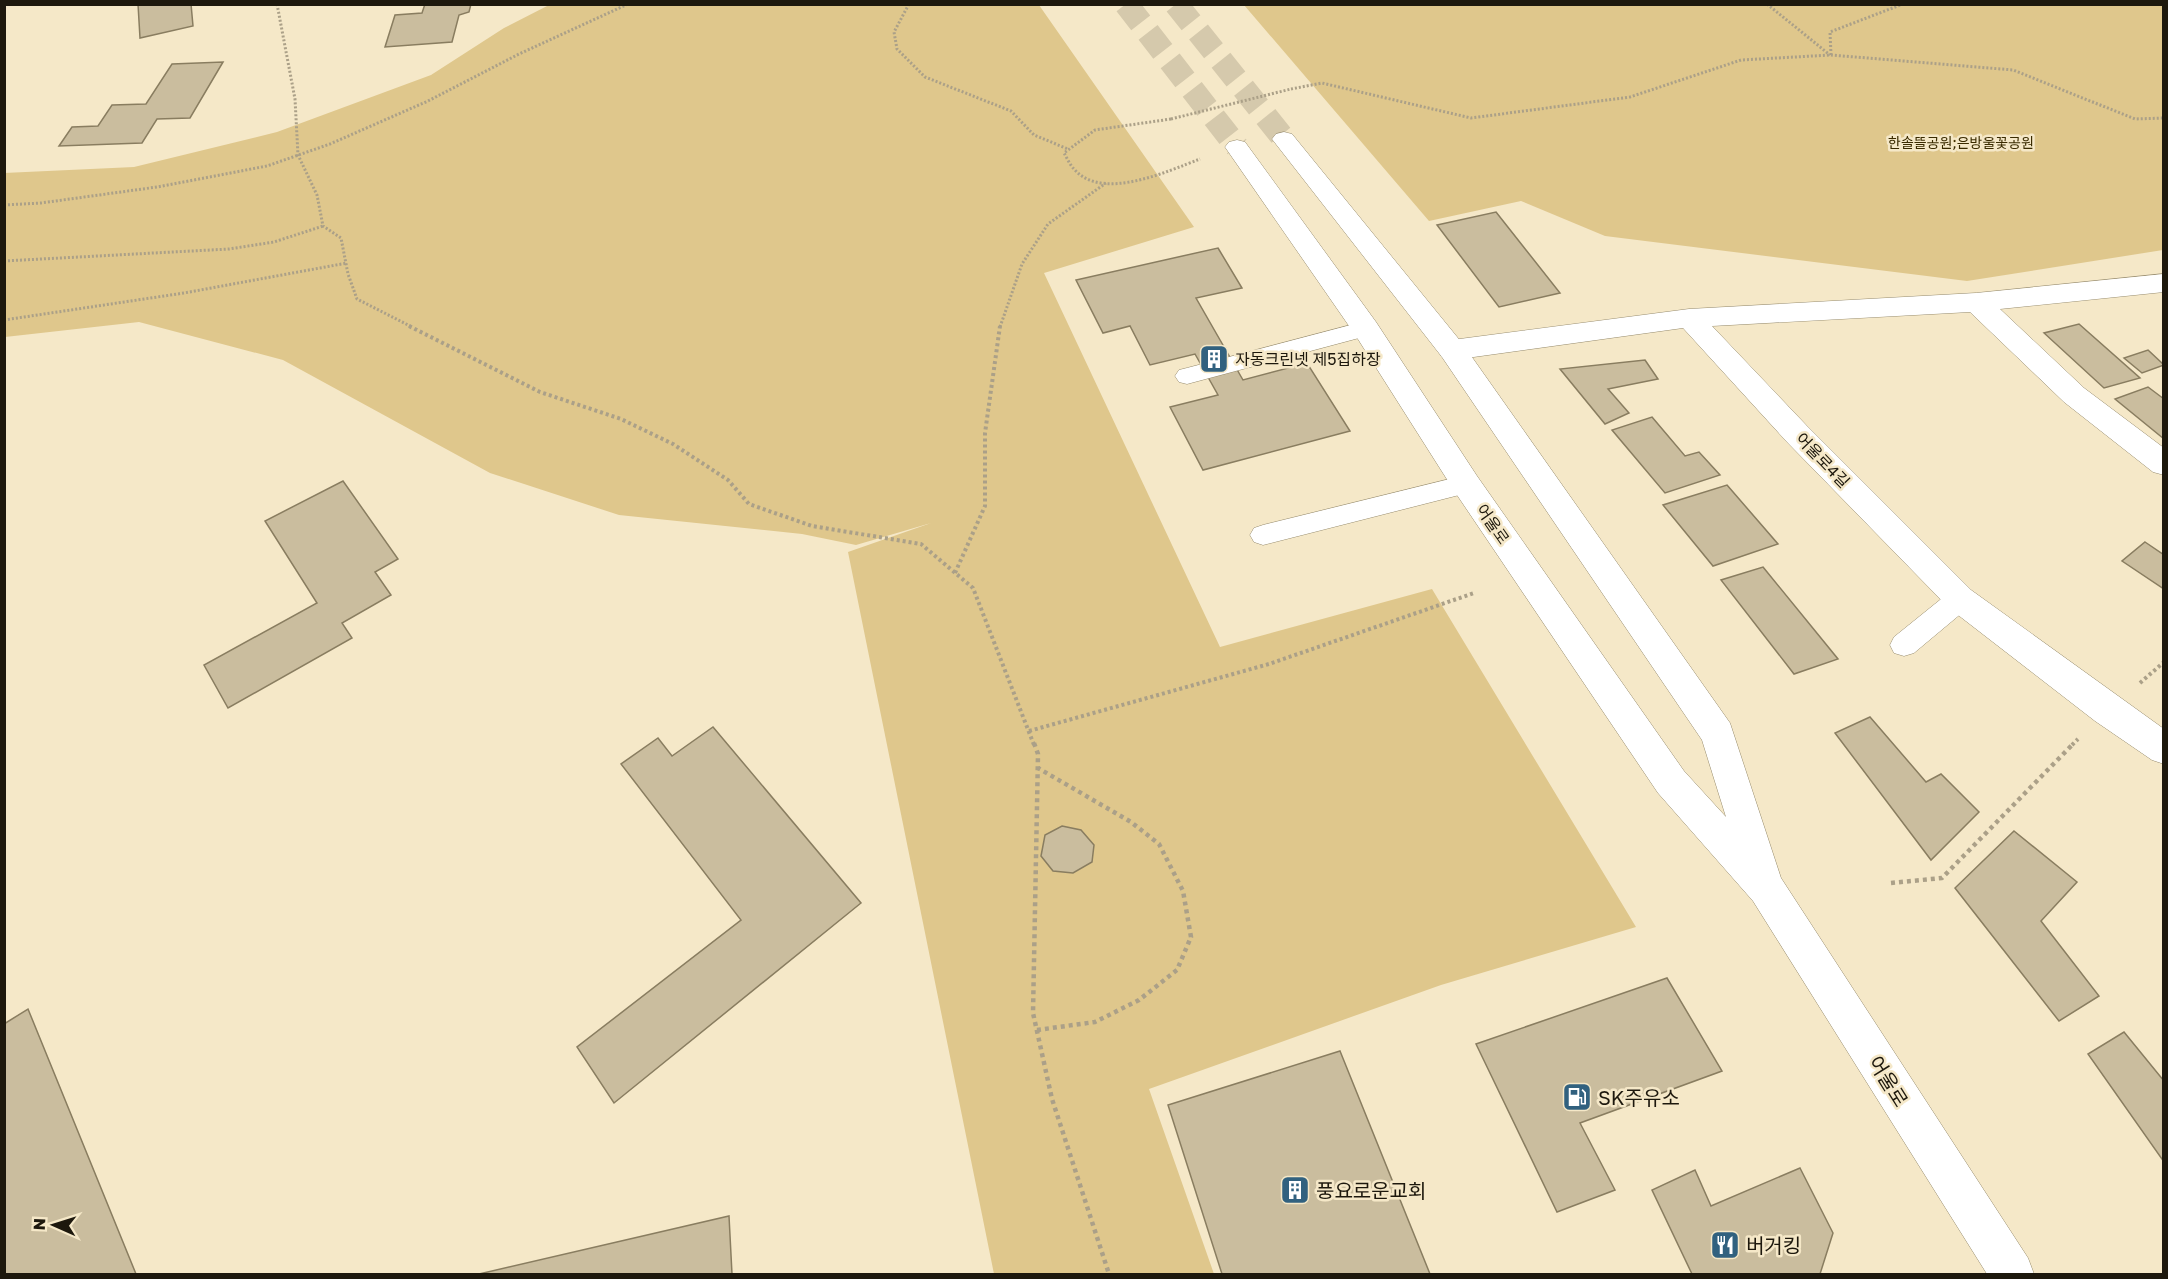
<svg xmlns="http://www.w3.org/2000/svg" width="2168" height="1279" font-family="'Golos Text','Noto Sans KR',sans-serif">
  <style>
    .green { fill: #dfc78c }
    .building { fill: #cabd9e; stroke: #897d60; stroke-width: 1.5 }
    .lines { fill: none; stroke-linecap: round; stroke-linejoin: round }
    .tertiary-tunnel { stroke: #d5c9ac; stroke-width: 24; stroke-dasharray: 24 12; stroke-linecap: butt }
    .service-casing { stroke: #968b6d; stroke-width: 1 }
    .minor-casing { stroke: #968b6d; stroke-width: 1 }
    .tertiary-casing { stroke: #968b6d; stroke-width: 1 }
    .path-far2 { stroke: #aba088; stroke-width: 3; stroke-dasharray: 2 2; stroke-linecap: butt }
    .path-far1 { stroke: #aba088; stroke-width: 4; stroke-dasharray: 3 3; stroke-linecap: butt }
    .path { stroke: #aba088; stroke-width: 4.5; stroke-dasharray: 4 4; stroke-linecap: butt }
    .service { fill: #fff; fill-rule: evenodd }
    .minor { fill: #fff; fill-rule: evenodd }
    .tertiary { fill: #fff; fill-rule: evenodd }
    .path-bridge { stroke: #aba088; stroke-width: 3; stroke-dasharray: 2 2; stroke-linecap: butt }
    .labels { text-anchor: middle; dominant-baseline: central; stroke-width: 5; stroke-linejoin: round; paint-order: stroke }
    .far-park-label { font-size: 14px; fill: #3a2b00; stroke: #f5e8c8 }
    .poi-label { font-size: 16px; fill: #1d180d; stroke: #f5e8c8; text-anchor: start }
    .street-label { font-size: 16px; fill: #1d180d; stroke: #f5e8c8 }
    .near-street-label { font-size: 20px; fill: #1d180d; stroke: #f5e8c8 }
    .near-poi-label { font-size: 20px; fill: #1d180d; stroke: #f5e8c8; text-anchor: start }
  </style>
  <rect width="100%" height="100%" fill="#f5e8c8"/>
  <g class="green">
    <path d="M549,5h490l155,222 -150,46 176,374 212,-58 204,338 -195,58 -292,104 65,185h-220l-146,-722 83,-29 -75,22 -54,-11 -183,-19 -129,-42 -207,-113 -144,-38 -134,15 -1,-164 130,-6 143,-35 154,-57 73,-47z"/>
    <path d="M1244,5h919v245l-196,31 -362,-45 -84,-35 -92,20z"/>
  </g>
  <g class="building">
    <path d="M138,4h53l2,22 -53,12z"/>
    <path d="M425,4h46l-2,8 -10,3 -7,27 -67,5 10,-32 27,-2z"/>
    <path d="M223,62l-33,56 -33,1 -15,24 -83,3 13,-19 26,-1 14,-21 34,-1 26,-40z"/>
    <path d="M1496,212l64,81 -61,14 -62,-82z"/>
    <path d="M1218,248l24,40 -46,10 47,82 64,-17 43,68 -147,39 -33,-63 48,-12 -23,-41 -45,11 -20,-39 -27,7 -27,-53z"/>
    <path d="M2079,324l61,54 -36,10 -60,-55z"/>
    <path d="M2148,350l16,15 -22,8 -18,-15z"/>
    <path d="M1645,360l13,19 -50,10 21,24 -24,11 -45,-55z"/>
    <path d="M2148,387l16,12v40l-49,-40z"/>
    <path d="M1652,417l33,39 14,-4 21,23 -55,18 -53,-63z"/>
    <path d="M343,481l55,78 -23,13 16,23 -49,28 10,15 -124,70 -24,-43 113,-62 -52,-82z"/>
    <path d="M1727,485l51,59 -65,22 -50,-61z"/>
    <path d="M2145,542l19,13v34l-42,-28z"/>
    <path d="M1763,567l75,92 -44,15 -73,-94z"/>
    <path d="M1870,717l56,65 15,-8 38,38 -48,48 -96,-127z"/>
    <path d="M713,727l148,176 -247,200 -37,-56 164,-127 -120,-156 37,-26 14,18z"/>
    <path d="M1062,826l19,4 13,15 -2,17 -19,11 -20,-2 -12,-15 4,-21z"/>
    <path d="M2014,831l63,51 -36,39 58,75 -40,25 -104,-133z"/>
    <path d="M1667,978l55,93 -142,52 35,67 -58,22 -81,-168z"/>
    <path d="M28,1009l108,265h-132v-250z"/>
    <path d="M2124,1032l40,49v81l-76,-108z"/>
    <path d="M1340,1051l90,223h-208l-54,-169z"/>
    <path d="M1800,1168l33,65 -13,41h-128l-40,-84 43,-20 16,36z"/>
    <path d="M729,1216l3,58h-253z"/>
  </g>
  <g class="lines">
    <g class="tertiary-tunnel">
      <path d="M1126,4l111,143"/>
      <path d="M1176,4l108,135"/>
    </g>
    <g class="service-casing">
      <g id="service">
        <path d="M1366,321l8,3 3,5 -3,5 -187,50 -8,-2 -4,-6 4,-6 8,-2z"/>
        <path d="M1466,475l9,2 3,7 -3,7 -212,54 -9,-3 -4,-7 4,-7 9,-3z"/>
        <path d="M1960,588l9,3 4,8 -4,8 -55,46 -10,3 -10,-3 -4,-8 4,-8 57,-46z"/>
      </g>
    </g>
    <g class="minor-casing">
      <path id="minor" d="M2164,274v18l-164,17 84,79 80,60v27l-11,-3 -89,-70 -94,-90 -258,14 95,100 164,164 193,139v35l-12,-4 -57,-39 -146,-113 -162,-166 -104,-114 -231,32 -10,-3 -4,-7 4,-7 10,-3 237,-31 287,-16z"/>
    </g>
    <g class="tertiary-casing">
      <path id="tertiary" d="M1284,132l8,2 170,209 268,380 51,155 247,380 6,16h-47l-234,-373 -95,-108 -203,-301 -99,-156 -131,-189 4,-5 8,-2 8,2 131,180 101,154 207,295 42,46 -24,-77 -260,-383 -170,-218 4,-5z"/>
    </g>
    <g class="path-far2">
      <path d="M277,4l18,95 3,56 19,40 6,31 18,12 7,36 9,25 55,28"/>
      <path d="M909,4l-15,28 3,17 28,28 86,34 23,24 34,14"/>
      <path d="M1767,4l63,51"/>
      <path d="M1831,55l-1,-23 73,-28"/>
      <path d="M1291,89l31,-6 149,35 159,-21 111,-37 90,-5 182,15 122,49 29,-1"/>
      <path d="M1171,119l-76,11 -31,23c3,5 6,12 10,16 28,33 94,2 126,-10"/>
      <path d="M4,205l37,-2 116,-16 110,-21 63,-22 98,-43 91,-47 109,-50"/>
      <path d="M4,261l225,-12 45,-7 49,-16"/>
      <path d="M4,320l180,-27 163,-30"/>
      <path d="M1000,327l22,-63 26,-40 58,-41"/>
    </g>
    <g class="path-far1">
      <path d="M409,326l131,66 81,27 52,25 55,36 21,24 63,22 109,18 52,44 61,157"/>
      <path d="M955,573l30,-67v-73l15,-107"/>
      <path d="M2140,683l24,-21"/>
      <path d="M1029,731l240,-67 205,-71"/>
      <path d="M2072,745l6,-6"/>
    </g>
    <g class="path">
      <path d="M1034,743l4,11 -5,259 19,86 57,175"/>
      <path d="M1891,883l51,-5 132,-135"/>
      <path d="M1037,1030l58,-8 44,-22 38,-30 14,-33 -8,-46 -24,-47 -28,-22 -93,-54"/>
    </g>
    <use href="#service" class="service"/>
    <use href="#minor" class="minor"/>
    <use href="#tertiary" class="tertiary"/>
    <path class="path-bridge" d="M1171,119l120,-30"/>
  </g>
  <defs>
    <g id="building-square" transform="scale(1.5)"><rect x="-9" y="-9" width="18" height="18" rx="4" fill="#31617f" stroke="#f5e8c8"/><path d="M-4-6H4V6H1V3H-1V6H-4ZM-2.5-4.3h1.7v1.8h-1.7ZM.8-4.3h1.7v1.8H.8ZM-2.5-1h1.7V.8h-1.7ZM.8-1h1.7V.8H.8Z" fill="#fff"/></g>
    <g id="fuel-square" transform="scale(1.5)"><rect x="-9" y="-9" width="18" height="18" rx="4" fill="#31617f" stroke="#f5e8c8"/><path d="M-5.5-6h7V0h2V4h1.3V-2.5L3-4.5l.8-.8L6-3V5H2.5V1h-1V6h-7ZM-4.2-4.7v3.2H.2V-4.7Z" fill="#fff"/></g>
    <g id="restaurant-square" transform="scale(1.5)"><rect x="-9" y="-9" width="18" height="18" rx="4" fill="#31617f" stroke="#f5e8c8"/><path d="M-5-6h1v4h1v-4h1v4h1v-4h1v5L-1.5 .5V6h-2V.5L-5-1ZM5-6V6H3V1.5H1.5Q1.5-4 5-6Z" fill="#fff"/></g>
  </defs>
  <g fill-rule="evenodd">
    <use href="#building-square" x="1214" y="359"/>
    <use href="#fuel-square" x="1577" y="1097"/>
    <use href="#building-square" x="1295" y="1190"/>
    <use href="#restaurant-square" x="1725" y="1245"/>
  </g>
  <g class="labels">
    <g class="far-park-label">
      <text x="1961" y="142">한솔뜰공원;은방울꽃공원</text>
    </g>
    <g class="poi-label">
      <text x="1235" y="359">자동크린넷 제5집하장</text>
    </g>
    <g class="street-label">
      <text transform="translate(1823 460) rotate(46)">어울로4길</text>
      <text transform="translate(1493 524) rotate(55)">어울로</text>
    </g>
    <g class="near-street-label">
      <text transform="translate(1889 1081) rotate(58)">어울로</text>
    </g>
    <g class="near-poi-label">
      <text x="1598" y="1097">SK주유소</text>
      <text x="1316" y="1190">풍요로운교회</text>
      <text x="1746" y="1245">버거킹</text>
    </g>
  </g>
  <rect width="2168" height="1279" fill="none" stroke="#1d180d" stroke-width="12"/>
  <g transform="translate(54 1225) rotate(273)" stroke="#f5e8c8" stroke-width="4.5" paint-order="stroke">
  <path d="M0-4.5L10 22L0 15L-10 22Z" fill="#1d180d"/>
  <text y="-9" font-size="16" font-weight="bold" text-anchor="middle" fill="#1d180d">N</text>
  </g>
</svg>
